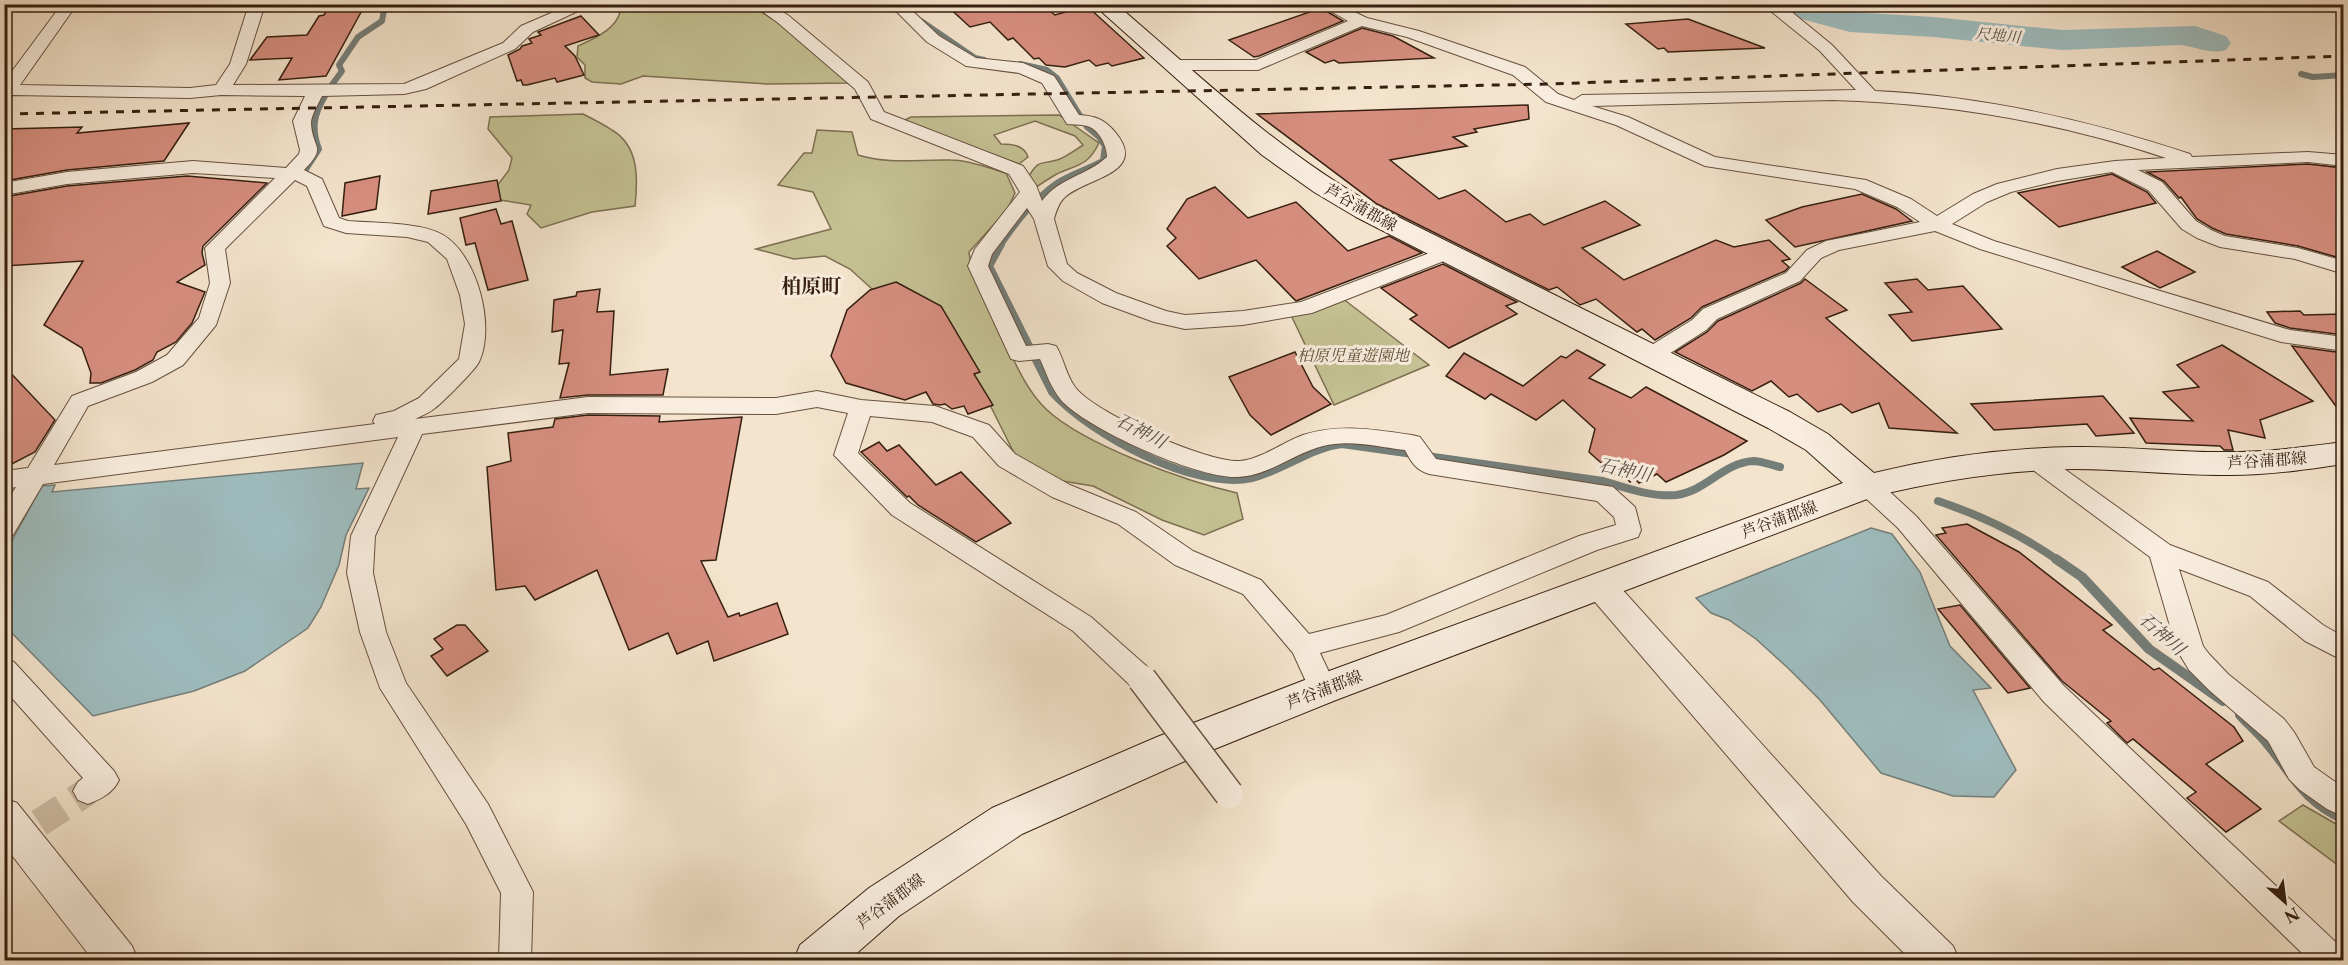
<svg xmlns="http://www.w3.org/2000/svg" width="2348" height="965" font-family="'Libre Caslon Text','Noto Serif JP',serif">
  <style>
    .green { fill: #c4c193; stroke: #7d7052; stroke-width: 1.5 }
    .water { fill: #9ebdbf; stroke: #747e79; stroke-width: 1.5 }
    .lines { fill: none; stroke-linecap: round; stroke-linejoin: round }
    .stream-far2 { stroke: #747e79; stroke-width: 6 }
    .stream-far1 { stroke: #747e79; stroke-width: 8 }
    .stream { stroke: #747e79; stroke-width: 10 }
    .river { fill: #9ebdbf; fill-rule: evenodd }
    .building { fill: #d68e7f; stroke: #361f10; stroke-width: 1.5 }
    .minor-tunnel { stroke: #cebda7; stroke-width: 28; stroke-dasharray: 28 14; stroke-linecap: butt }
    .minor-casing { stroke: #66503f; stroke-width: 2 }
    .tertiary-casing { stroke: #66503f; stroke-width: 2 }
    .secondary-casing { stroke: #361f10; stroke-width: 2 }
    .minor { fill: #f8edde; fill-rule: evenodd }
    .tertiary { fill: #f8edde; fill-rule: evenodd }
    .secondary { fill: #f8edde; fill-rule: evenodd }
    .rail { stroke: #361f10; stroke-width: 3; stroke-dasharray: 8 8; stroke-linecap: butt }
    .minor-bridge-casing { stroke: #66503f; stroke-width: 31; stroke-linecap: butt }
    .minor-bridge { stroke: #f8edde; stroke-width: 28 }
    .labels { text-anchor: middle; dominant-baseline: central; stroke-width: 6; stroke-linejoin: round; paint-order: stroke }
    .far-water-label { font-size: 15px; font-style: italic; fill: #554e45; stroke: #f8edde }
    .street-label { font-size: 16px; fill: #361f10; stroke: #f8edde }
    .park-label { font-size: 16px; font-style: italic; fill: #615037; stroke: #f8edde }
    .water-label { font-size: 18px; font-style: italic; fill: #554e45; stroke: #f8edde }
    .quarter-label { font-size: 20px; font-weight: bold; fill: #361f10; stroke: #f8edde }
  </style>
  <rect width="100%" height="100%" fill="#f4e4cd"/>
  <filter id="stains"><feTurbulence type="fractalNoise" baseFrequency=".00333" numOctaves="4"/><feColorMatrix values="0 0 0 0 .2 0 0 0 0 .09 0 0 0 0 .02 0 0 0 .5 -.17"/></filter>
  <radialGradient id="worn" r=".72"><stop offset=".6" stop-color="#630" stop-opacity="0"/><stop offset="1" stop-color="#630" stop-opacity=".3"/></radialGradient>
  <g class="green">
    <path d="M621,5h129l26,16 74,62 -83,1 -124,-8 -22,8 -29,-2 -7,-4v-13l-8,-8 1,-11c18,-8 43,-19 43,-41z"/>
    <path d="M583,114c10,5 20,10 29,16 27,16 26,48 23,76l-43,6 -51,16 -14,-14 4,-9 -31,-5 -3,-14 12,-16 3,-12 -24,-29 2,-12z"/>
    <path d="M1059,115l40,28c-12,25 -23,21 -44,32 -7,4 -14,9 -20,13l-6,-12c10,-17 11,-11 28,-16 9,-3 18,-10 26,-15l-8,-9 -40,-15 -41,14 7,9c11,0 23,1 27,13l-9,7 -116,-43 8,-4z"/>
    <path d="M817,130l35,2 6,23c34,10 59,4 93,5 18,0 38,8 55,13l9,20 -8,17 -38,42c3,29 16,49 29,75 14,28 26,61 48,82 38,36 139,72 191,84l6,26 -39,16 -42,-15 -69,-34 -43,-7 -33,-20 -35,-70 -132,-120 -25,-13 -31,3 -38,-10 75,-20 -18,-37 -35,-7 26,-32h8z"/>
    <path d="M1338,295l91,70 -95,40 -45,-94z"/>
    <path d="M2303,805l40,23v41l-64,-48z"/>
  </g>
  <g class="water">
    <path d="M363,463l-7,26 13,-1 -23,47 -7,30 -18,42 -13,21 -63,43 -51,20 -101,25 -88,-90v-73l37,-67 13,-1 -3,7z"/>
    <path d="M1871,528l21,6 28,38 30,74 41,42 -18,2 43,80 -22,27 -41,-1 -72,-23 -61,-73 -32,-32 -32,-29 -27,-19 -18,-7 -15,-15z"/>
  </g>
  <g class="lines">
    <g class="stream-far2">
      <path d="M921,21l54,37 9,2"/>
      <path d="M2301,74l12,3 31,-2"/>
      <path d="M331,86l11,-15 -3,-6 19,-28 24,-16 3,-17"/>
      <path d="M306,169l13,-20c-8,-21 -5,-34 6,-53"/>
      <path d="M1000,246c16,-23 34,-47 57,-63 14,-9 31,-14 46,-22l2,-15 -6,-9 -12,-10 -30,-49 -10,-8 -27,-6"/>
    </g>
    <g class="stream-far1">
      <path d="M1001,244l-12,22 63,126c38,42 142,99 200,86 32,-8 58,-30 90,-34l261,37c23,7 48,16 73,14 29,-3 47,-32 77,-34 8,0 19,4 27,6"/>
      <path d="M1938,501c42,14 84,34 121,60"/>
    </g>
    <g class="stream">
      <path d="M2056,559l26,18 67,72 74,52"/>
      <path d="M2240,715c8,9 18,17 26,27 27,32 37,59 78,77"/>
    </g>
    <path class="river" d="M1767,4h56l28,8 83,5 128,13 133,-4 31,10 5,7 -5,7c-17,5 -30,-4 -47,-5l-117,5 -128,-13 -84,-5 -79,-21z"/>
  </g>
  <g class="building">
    <path d="M945,4h97l13,11 32,-9 57,52 -32,8 -4,-3 -12,3 -7,-6 -24,7 -19,-2 -7,-7 -5,1 -21,-21 -5,2 -18,-18 -20,5z"/>
    <path d="M365,5l-39,71 -47,4 13,-22 -42,2 17,-23 40,-2 12,-19 5,-1 5,-8z"/>
    <path d="M1321,8l22,13 -84,35 -5,1 -25,-17z"/>
    <path d="M581,16l18,19 -34,11 10,10 9,19 -27,7 -2,-4 -28,7h-4l-2,-5 -4,1 -9,-26 12,-6 2,-3 10,-3 -3,-4 12,-4 -3,-3z"/>
    <path d="M1688,19l77,29 -97,4 -4,-4 -6,1 -32,-25z"/>
    <path d="M1362,28l31,8 41,22 -95,5 -5,-3 -9,3 -19,-11z"/>
    <path d="M1528,105l1,14 -55,10 3,3 -24,5 14,9 -77,14 49,39 26,-9 41,32 24,-8 14,11 61,-24 35,24 -58,23 42,32 92,-40 18,7 35,-7 21,19 -8,2 7,6 -4,4 -83,36 -11,11 -36,22 -13,-11 -5,3 -41,-33 -16,6 -23,-18 -8,3 -172,-86 -120,-90z"/>
    <path d="M189,123l-25,38 -97,9 -63,11v-52l78,-2 -5,6z"/>
    <path d="M2308,164l35,4v91l-45,-13 -72,-12 -14,-6 -15,-9 -16,-22 -2,1 -15,-17 -17,-9z"/>
    <path d="M2112,174l35,18 9,11 -97,24 -41,-34z"/>
    <path d="M187,176l80,7 -64,63 -1,7 3,12 -28,17 28,10 -13,31 -16,19 -19,10 -4,8 -18,10 -34,13h-11l1,-10 -9,-25 -38,-23 39,-64 -79,5v-69l63,-11z"/>
    <path d="M380,176l-4,33 -34,7 3,-33z"/>
    <path d="M497,180l4,21 -73,13 3,-23z"/>
    <path d="M1215,187l33,31 48,-16 52,49 41,-15 33,17 -126,48 -40,-41 -57,19 -32,-33 9,-8 -9,-9 20,-30z"/>
    <path d="M1862,194l34,15 16,12 -117,26 -29,-27 36,-13z"/>
    <path d="M496,209l5,15 11,-3 16,59 -40,10 -13,-47 -9,2 -6,-27z"/>
    <path d="M2157,251l38,21 -35,16 -38,-21z"/>
    <path d="M1443,264l74,38 -11,4 11,8 -68,34 -39,-29 7,-4 -36,-27z"/>
    <path d="M1805,279l42,31 -21,8 131,115 -68,-5 -10,-25 -27,10 -11,-9 -23,8 -21,-18 -8,3 -18,-16 -19,10 -77,-39 32,-20 11,-11 83,-38z"/>
    <path d="M1917,279l11,11 35,-4 39,43 -90,12 -23,-26 23,-3 -27,-29z"/>
    <path d="M896,282l45,24 39,66 -6,2 19,31 -25,9 -4,-8 -12,3 -7,-5 -5,1 -7,-1 -7,-12 -21,8 -59,-17 -15,-27 16,-46 23,-20z"/>
    <path d="M600,289l-3,23 17,-1 -4,64 58,-6 -5,26h-75l-28,3 9,-35 -10,1 4,-34 -11,2 2,-32 22,-4 1,-4z"/>
    <path d="M2300,311l4,4 39,-1v21l-53,-7 -15,-5 -8,-11z"/>
    <path d="M2222,345l91,56 -53,19 5,18 -37,-8 5,20h-9l-4,-4 -74,-3 -16,-25 63,3 -30,-29 36,-5 -22,-22z"/>
    <path d="M2292,346l51,7v63z"/>
    <path d="M1577,350l28,15 -16,13 42,20 15,-11 101,54 -23,14 -58,27 -9,-8 -18,9 -4,-4 -5,3 -6,-6 -6,2 -29,-26 6,-23 -32,-29 -27,20 -45,-26 -6,5 -39,-23 18,-23 59,33 38,-30 5,2z"/>
    <path d="M1295,352l18,35 18,17 -60,31 -21,-20 -21,-38z"/>
    <path d="M4,366l51,54 -20,32 -31,16z"/>
    <path d="M2103,396l31,37 -38,3 -9,-12 -93,6 -23,-26z"/>
    <path d="M588,415l72,1 -1,6 83,-5 -26,143 -15,1 27,56 11,-4 1,3 37,-13 11,31 -74,27 -6,-20 -31,13 -9,-21 -39,17 -32,-80 -62,30 -10,-14 -29,4 -9,-123 24,-6 -3,-28 45,-6 2,-8z"/>
    <path d="M879,442l8,9 12,-6 37,40 25,-13 50,51 -35,19 -58,-37 -9,-9 -2,1 -46,-45z"/>
    <path d="M1967,524l52,28 93,73 -9,5 51,40 5,-2 75,59 9,14 -37,23 55,45 -35,23 -39,-34 9,-6 -63,-53 -6,4 -20,-20 4,-2 -49,-40 -126,-146 10,-2 -4,-5z"/>
    <path d="M1960,605l70,83 -22,5 -70,-84z"/>
    <path d="M457,625h8l23,26 -41,25 -16,-20 12,-7 -9,-10z"/>
  </g>
  <g class="lines">
    <path class="minor-tunnel" d="M4,846l84,-55"/>
    <g class="minor-casing">
      <g id="minor">
        <path d="M62,4h15l-57,81 170,3 26,-3 14,-21 19,-60h16l-19,60 -13,21 171,-1 99,-41 18,-17 51,-22h21l-60,28 -18,17 -89,40 -22,5 -82,2c-3,7 -11,19 -11,27 1,26 17,23 -7,47l18,9 17,39 9,3c24,2 74,1 95,14 34,20 53,91 36,127 -4,8 -36,40 -44,46 -6,5 -14,8 -20,11l173,-22 188,1 41,-7 44,9 74,6 54,19 26,29 55,31 66,27 57,39 68,29 48,54 77,-19 193,-79 37,-11 -2,-8 -17,-16 -168,-27c-13,-4 -18,-12 -24,-24 -27,-3 -55,-11 -82,-4 -29,7 -54,30 -85,31 -40,2 -151,-48 -177,-77 -10,-12 -15,-28 -21,-41l-21,2 -8,-2 -43,-93 7,-17 45,-57 -11,-18 -138,-55 -16,-30 -78,-67 -25,-18h19l18,12 79,66 16,30 139,54 13,19 6,16c17,-23 44,-25 65,-44 0,-11 -8,-28 -20,-31 -7,-2 -14,-1 -20,-2l-25,-41 -23,-10 -53,-7 -39,-24 -38,-38h16l34,32 37,22 47,5 31,13 25,39c16,1 25,4 36,17 35,42 -31,46 -51,66 -6,6 -8,14 -10,21l13,45 10,9 39,20 50,18 19,4 58,-4 58,-9 139,-53h14l3,4 -3,4 -142,56 -69,12 -58,4 -31,-7 -52,-19 -39,-22 -15,-15 -14,-47 -7,-11 -35,46 -4,12 38,80 22,-2 8,2c8,13 10,29 19,41 19,26 132,76 165,74 22,-2 43,-19 63,-26 37,-12 72,-5 109,0l8,2 16,22 177,28 22,20 6,23 -3,7 -41,13 -198,82 -79,21 17,36 -4,8 -10,4 -10,-4 -20,-44 -50,-59 -68,-29 -57,-41 -66,-27 -53,-31 -26,-29 -41,-15 -62,-6 -12,37 52,50 181,114 61,54 4,8 -4,8 -10,3 -10,-3 -59,-56 -181,-116 -58,-60 14,-42 -31,-6 -41,7 -188,-1 -166,21 -47,102 -2,37 13,59 20,51 82,121 45,88 -2,68h-32l2,-67 -35,-69 -86,-136 -20,-56 -13,-59 4,-37 47,-99 -355,47 -30,51 -9,2v-31l12,-19 -12,2v-18l24,-3 44,-72 64,-24 31,-17 32,-37 11,-35 -5,-35 70,-70 -82,-5 -126,11 -63,11v-12l63,-11 126,-11 93,7 13,-14 1,-4 -7,-29 12,-25 -84,-1 -31,3 -177,-3 -9,5v-18zM295,180l12,6 17,40 22,7 61,4 21,5 19,17 13,36 5,29 -6,35 -40,39 -25,13 -18,4 -3,6 2,3 -321,41 34,-59 64,-24 31,-17 33,-40 14,-42 -5,-34z"/>
        <path d="M1318,4h20l29,14 52,13 106,36 33,27 16,6 8,-5 274,-5 -36,-39 -58,-47h20l50,41 43,46c108,5 213,29 315,63l2,3 116,-5 36,3v11l-36,-4 -170,8 24,12 34,39 15,9 14,6 73,12 46,13v13l-49,-15 -75,-12 -23,-9 -15,-9 -34,-39 -36,-18 -55,9 -46,11 -24,10 -35,22 42,17 296,89 54,7v14l-63,-9 -301,-93 -45,-18 -96,19 -18,8 -21,23 -83,38 -11,11 -48,31 -8,2 -8,-2 -3,-5 3,-5 50,-31 11,-11 83,-36 21,-23 19,-9 94,-19 -23,-15 -42,-18 -150,-23 -89,-41 -70,-23 -33,-27 -106,-38 -45,-11 -104,44h-84l-8,-5 8,-5h82l92,-39zM1833,100c114,3 225,22 333,58l-51,3 -58,8 -60,15 -24,10 -36,22 -26,-17 -45,-19 -151,-23 -87,-40 -36,-11z"/>
        <path d="M2037,453l8,2 125,90 98,37 55,43 21,12v24l-39,-20 -55,-45 -71,-27 24,77 6,8 19,20 56,45 10,13 20,35 30,21v29l-17,-8 -27,-19 -11,-11 -21,-38 -59,-51 -20,-20 -12,-20 -27,-93 -121,-90 -4,-6 4,-6z"/>
        <path d="M1868,477l9,3 39,36 148,170 279,263 1,11h-35l-265,-258 -146,-174 -39,-36 -3,-6 3,-6z"/>
        <path d="M4,659l10,3 100,109 5,9c-6,13 -18,19 -31,24l-10,-4 -5,-9 5,-9 5,-4 -79,-89z"/>
      </g>
    </g>
    <g class="tertiary-casing">
      <g id="tertiary">
        <path d="M1600,573l11,4 270,299 72,70 6,14h-48l-58,-58 -264,-307 -5,-9 5,-9z"/>
        <path d="M4,798l13,5 115,143 6,14h-45l-89,-115z"/>
      </g>
    </g>
    <g class="secondary-casing">
      <path id="secondary" d="M1093,4h23c84,72 162,147 258,201l416,207 38,22 46,39c65,-16 132,-25 200,-26 48,-1 97,5 146,5 42,1 83,-5 124,-10v22c-41,6 -82,12 -123,11 -49,0 -98,-6 -147,-6 -67,1 -134,11 -199,27l-539,204 -151,61 -163,73 -123,82 -50,44h-55l6,-15 69,-57 123,-80 165,-71 153,-59 533,-195 -37,-33 -38,-22 -412,-211 -42,-25 -52,-37z"/>
    </g>
    <use href="#minor" class="minor"/>
    <use href="#tertiary" class="tertiary"/>
    <use href="#secondary" class="secondary"/>
    <path class="rail" d="M4,114l1544,-30 796,-28"/>
    <g class="minor-bridge-casing">
      <path id="minor-bridge" d="M1142,679l87,115"/>
    </g>
    <use href="#minor-bridge" class="minor-bridge"/>
  </g>
  <g class="labels">
    <g class="far-water-label">
      <text transform="translate(1998 35) rotate(5)">尺地川</text>
    </g>
    <g class="street-label">
      <text transform="translate(1361 207) rotate(29)">芦谷蒲郡線</text>
      <text transform="translate(2267 460) rotate(-4)">芦谷蒲郡線</text>
      <text transform="translate(1779 519) rotate(-20)">芦谷蒲郡線</text>
      <text transform="translate(1324 689) rotate(-21)">芦谷蒲郡線</text>
      <text transform="translate(890 901) rotate(-37)">芦谷蒲郡線</text>
    </g>
    <g class="park-label">
      <text x="1353" y="355">柏原児童遊園地</text>
    </g>
    <g class="water-label">
      <text transform="translate(1141 431) rotate(27)">石神川</text>
      <text transform="translate(1625 470) rotate(12)">石神川</text>
      <text transform="translate(2162 634) rotate(41)">石神川</text>
    </g>
    <g class="quarter-label">
      <text x="811" y="286">柏原町</text>
    </g>
  </g>
  <rect width="2348" height="965" fill="none" stroke="#f4e4cd" stroke-width="24"/>
  <rect x="6" y="6" width="2336" height="953" fill="none" stroke="#361f10" stroke-width="3"/>
  <rect x="12" y="12" width="2324" height="941" fill="none" stroke="#361f10" stroke-width="1.5"/>
  <g transform="translate(2285 902) rotate(152)" stroke="#f8edde" stroke-width="4.5" paint-order="stroke">
  <path d="M0-4.5L10 22L0 15L-10 22Z" fill="#361f10"/>
  <text y="-9" font-size="16" font-weight="bold" text-anchor="middle" fill="#361f10">N</text>
  </g>
  <rect width="100%" height="100%" filter="url(#stains)"/>
  <rect width="100%" height="100%" fill="url(#worn)"/>
</svg>
